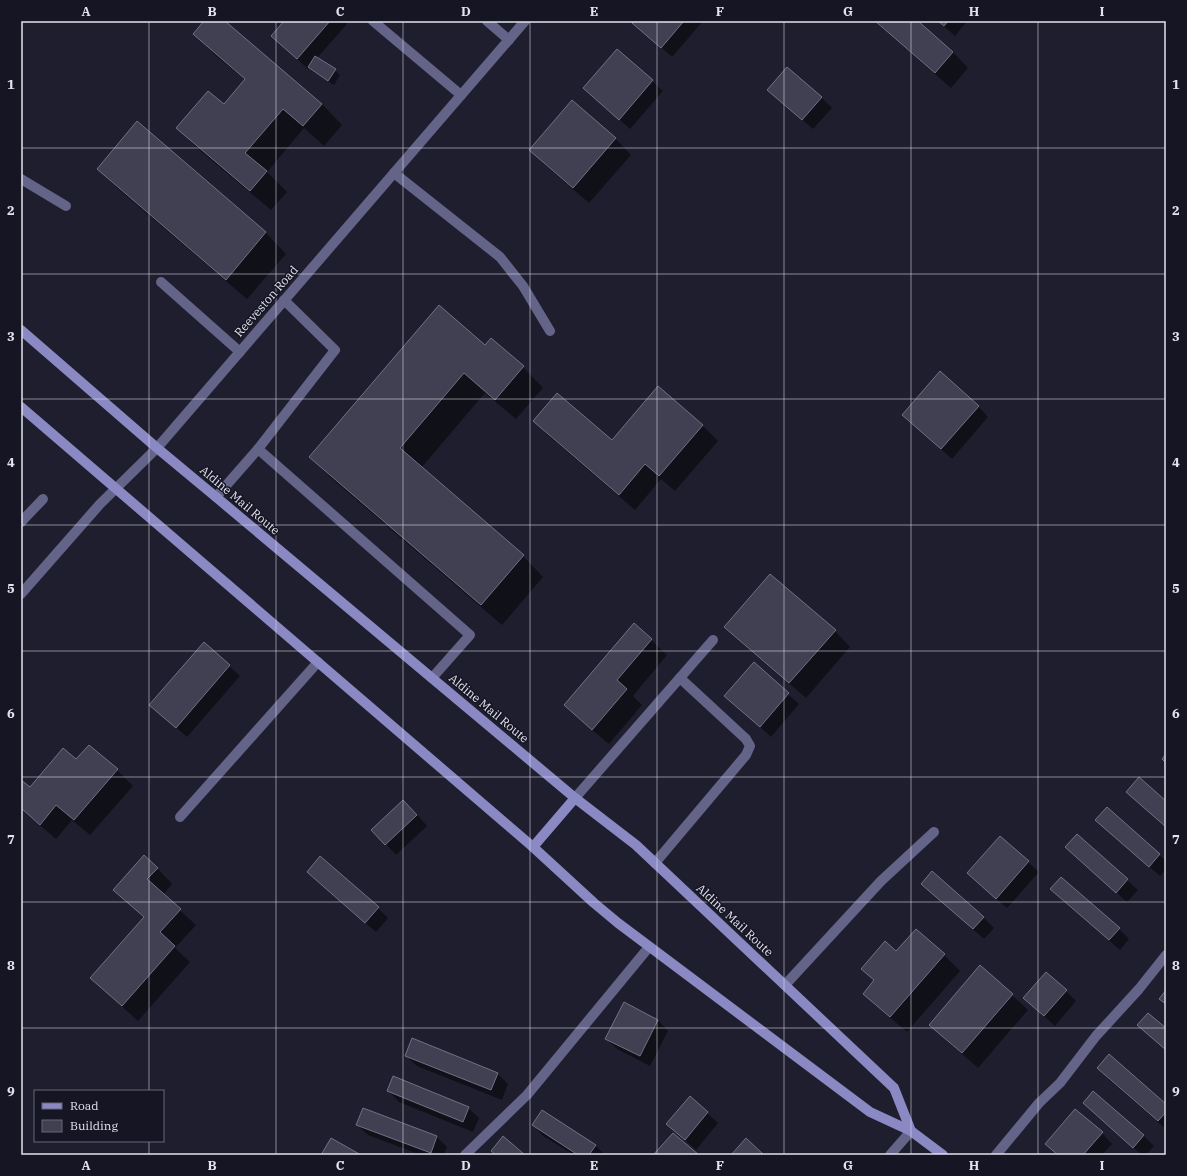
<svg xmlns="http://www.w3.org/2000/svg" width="1187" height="1176" font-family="'IBM Plex Serif',serif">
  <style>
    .shadow { fill: #0007 }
    .building { fill: #404052; stroke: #707184 }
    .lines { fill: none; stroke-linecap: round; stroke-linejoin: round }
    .service { stroke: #646388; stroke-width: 10 }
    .minor { stroke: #646388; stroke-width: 10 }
    .secondary { stroke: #8a89c4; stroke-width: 10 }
    .grid { fill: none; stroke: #e3e3ee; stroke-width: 1; stroke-opacity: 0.55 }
    .labels { text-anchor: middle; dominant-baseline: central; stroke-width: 3; stroke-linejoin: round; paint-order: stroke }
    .street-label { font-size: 12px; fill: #e3e3ee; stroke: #151524 }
    .neatline { fill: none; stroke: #e3e3ee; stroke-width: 1.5 }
    .grid-label { font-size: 13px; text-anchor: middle; font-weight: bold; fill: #e3e3ee }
  </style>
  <rect width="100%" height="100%" fill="#1f1e2e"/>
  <g class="shadow">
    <path d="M206,21h17l99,83 20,21 -18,21 -20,-18 -37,44 20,20 -16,18 -73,-61 -20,-21 46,-22 21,-26 -30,-25 -21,-21z"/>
    <path d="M286,21h59l2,3 -30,34 18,12 5,5 -6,10 -20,-13 -5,-5 -1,2 -36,-33z"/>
    <path d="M636,21h67l-31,36 -38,-34z"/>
    <path d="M874,21h42l37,31 15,16 -17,20z"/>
    <path d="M938,21h29l-12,15z"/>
    <path d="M652,81l11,10 -33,38 -46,-41z"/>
    <path d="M821,97l11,11 -19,21 -34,-29z"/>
    <path d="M572,101l44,38 15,16 -42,48 -43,-37 -16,-16z"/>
    <path d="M138,123l128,110 20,21 -39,45 -129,-110 -20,-20z"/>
    <path d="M485,346l38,21 20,21 -27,31 -31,-26 -64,75 102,88 20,21 -41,48 -171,-147 -21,-21z"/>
    <path d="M978,406l10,11 -36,42 -49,-44z"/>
    <path d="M534,421l79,20 89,-16 16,16 -43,50 -14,-12 -26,31 -85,-73z"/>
    <path d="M726,627l109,4 15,16 -44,51 -65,-56z"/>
    <path d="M651,640l16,15 -34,41 9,9 -33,39 -28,-23 -16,-16z"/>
    <path d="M204,643l36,33 -53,61 -37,-32z"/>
    <path d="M754,664l45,40 -28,33 -45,-41z"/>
    <path d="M89,746l28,24 16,16 -43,49 -18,-15 -16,19 -35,-30v-28l9,8 46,-28z"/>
    <path d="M1107,808l59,53v9l-6,6 -53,-46z"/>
    <path d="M414,811l13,15 -31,29 -10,-11z"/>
    <path d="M1077,835l61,55 -11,12 -61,-55z"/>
    <path d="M320,858l58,50 10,10 -12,14 -58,-50 -10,-10z"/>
    <path d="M1028,862l11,10 -32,36 -28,-24z"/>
    <path d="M157,868l15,16 -9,11 33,30 -21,23 15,14 -52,59 -31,-28 -16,-15 53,-60 -30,-28z"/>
    <path d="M932,873l52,45 10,10 -10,11 -51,-45 -11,-10z"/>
    <path d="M1051,889l68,40 10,10 -9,11 -58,-50z"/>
    <path d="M916,930l28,25 16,16 -53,61 -27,-23 -16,-16 11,-12 -13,-12 34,-16z"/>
    <path d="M1066,991l10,10 -21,25 -31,-28z"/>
    <path d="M1012,995l16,15 -50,58 -32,-28 -15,-15z"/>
    <path d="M624,1004l34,16 10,11 -18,35 -33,-17 -11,-10z"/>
    <path d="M406,1056l92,18 10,10 -6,16 -85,-34z"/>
    <path d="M1098,1068l68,37v24l-58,-50z"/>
    <path d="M388,1091l80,17 11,10 -6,14 -74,-30z"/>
    <path d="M1094,1092l50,44 10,10 -8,9h-4l-48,-41 -10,-11z"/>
    <path d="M690,1098l28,25 -22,27 -28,-26z"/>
    <path d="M363,1109l74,28 10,10 -3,8h-23l-53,-20 -11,-10z"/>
    <path d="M533,1125l62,20 10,10h-31l-31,-19z"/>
    <path d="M1102,1133l10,11 -10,11h-44l-12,-11z"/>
  </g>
  <g class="building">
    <path d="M204,21h21l97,83 -19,22 -20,-17 -38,44 22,18 -17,20 -74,-63 32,-37 16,13 21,-25 -52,-45z"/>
    <path d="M284,21h46l-33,38 -26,-23z"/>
    <path d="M634,21h50l-23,27 -29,-25z"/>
    <path d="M875,21h43l35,31 -18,21z"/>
    <path d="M938,21h10l-4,5z"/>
    <path d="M617,49l36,31 -34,40 -36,-32z"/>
    <path d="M315,56l21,13 -8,12 -20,-14z"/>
    <path d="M787,67l35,30 -20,23 -35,-30z"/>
    <path d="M572,100l44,38 -43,50 -44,-38z"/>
    <path d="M137,121l129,111 -40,48 -129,-111z"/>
    <path d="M439,305l46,40 6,-7 33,28 -29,34 -31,-27 -64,75 124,107 -43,50 -172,-148z"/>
    <path d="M940,371l39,35 -38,43 -39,-34z"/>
    <path d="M658,386l45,39 -44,51 -14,-12 -26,31 -86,-74 24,-28 55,47z"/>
    <path d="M770,574l66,56 -47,53 -65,-56z"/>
    <path d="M634,623l18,16 -35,41 10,9 -35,41 -28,-25z"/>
    <path d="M204,642l26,23 -54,63 -27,-23z"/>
    <path d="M754,662l35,31 -29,34 -36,-31z"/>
    <path d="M89,745l29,24 -44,51 -18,-15 -16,20 -19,-17v-28l9,7 33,-39 13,11z"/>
    <path d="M1166,754v9l-4,-4z"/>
    <path d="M1139,777l27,24v26l-40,-35z"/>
    <path d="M403,800l14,15 -32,30 -14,-15z"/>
    <path d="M1107,807l53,47 -11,13 -54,-47z"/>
    <path d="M1077,834l51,45 -12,14 -51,-46z"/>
    <path d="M1000,836l29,25 -33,38 -29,-26z"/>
    <path d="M144,855l14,13 -11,11 34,30 -21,23 15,14 -53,60 -32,-28 54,-61 -31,-27z"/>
    <path d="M320,856l59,51 -14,16 -58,-51z"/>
    <path d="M932,871l52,46 -11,12 -52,-45z"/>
    <path d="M1061,877l59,51 -11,12 -59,-51z"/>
    <path d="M916,929l29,25 -55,63 -27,-23 11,-14 -13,-11 24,-28 11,10z"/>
    <path d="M980,965l33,29 -51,59 -33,-28z"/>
    <path d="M1046,972l21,18 -23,26 -21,-18z"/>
    <path d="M1166,990v14l-7,-5z"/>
    <path d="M624,1002l34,18 -18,36 -35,-17z"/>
    <path d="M1148,1013l18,15v22l-29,-25z"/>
    <path d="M412,1038l86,35 -7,17 -86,-34z"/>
    <path d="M1109,1054l57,50v8l-8,9 -61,-53z"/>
    <path d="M393,1076l76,31 -6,15 -76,-31z"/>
    <path d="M1093,1091l51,44 -11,13 -50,-45z"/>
    <path d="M690,1096l18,16 -23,28 -19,-16z"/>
    <path d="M363,1108l74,28 -6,17 -75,-28z"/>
    <path d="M1075,1109l28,23 -20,23h-25l-13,-11z"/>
    <path d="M542,1110l54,35 -7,10h-11l-46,-30z"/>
    <path d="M673,1133l26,22h-46z"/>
    <path d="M503,1136l22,19h-29l-5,-4z"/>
    <path d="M331,1138l30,17h-40z"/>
    <path d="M746,1138l18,17h-33z"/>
  </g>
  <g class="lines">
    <g class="service">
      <path d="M373,21l88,74"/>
      <path d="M487,21l22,19"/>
      <path d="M394,173l106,84 23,29 27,45"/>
      <path d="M21,179l45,27"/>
      <path d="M161,282l79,70"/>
      <path d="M284,300l51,50 -77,99 212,186 -38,43"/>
      <path d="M216,497l42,-48"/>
      <path d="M21,522l22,-23"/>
      <path d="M575,798l138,-158"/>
      <path d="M180,817l138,-155"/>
      <path d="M655,863l91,-108 4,-9 -4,-7 -66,-61"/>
      <path d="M785,985l96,-104 53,-49"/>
      <path d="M465,1155l62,-60 122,-148"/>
      <path d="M996,1155l43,-52 21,-20 36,-47 43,-47 27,-34"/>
    </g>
    <g class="minor">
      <path d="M21,594l79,-90 57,-56 368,-427"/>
      <path d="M890,1155l21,-24"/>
    </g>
    <g class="secondary">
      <path d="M21,330l136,118 59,49 359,301 61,47 258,243 17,43"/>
      <path d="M21,407l512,440 61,56 24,20 252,189 41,19 32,24"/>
      <path d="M533,847l42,-49"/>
    </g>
  </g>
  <path class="grid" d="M149,21v1070M276,21v1134M403,21v1134M530,21v1134M657,21v1134M784,21v1134M911,21v1134M1038,21v1134M21,148h1145M21,274h1145M21,399h1145M21,525h1145M21,651h1145M21,777h1145M21,902h1145M21,1028h1145M149,1141v14"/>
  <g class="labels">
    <g class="street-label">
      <text transform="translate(266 301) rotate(-49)">Reeveston Road</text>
      <text transform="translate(240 500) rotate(40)">Aldine Mail Route</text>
      <text transform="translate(489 708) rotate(40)">Aldine Mail Route</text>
      <text transform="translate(735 920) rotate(43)">Aldine Mail Route</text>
    </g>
  </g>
  <rect width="1187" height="1176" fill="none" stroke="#151524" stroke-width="44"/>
  <rect x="34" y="1090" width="130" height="52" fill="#151524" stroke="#676775"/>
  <rect x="42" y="1103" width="20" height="6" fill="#8a89c4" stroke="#676775"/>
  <text x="70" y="1110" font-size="12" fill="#e3e3ee">Road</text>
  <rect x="42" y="1120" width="20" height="12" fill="#404052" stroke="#676775"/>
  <text x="70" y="1130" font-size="12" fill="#e3e3ee">Building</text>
  <rect x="22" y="22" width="1143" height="1132" class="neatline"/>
  <g class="grid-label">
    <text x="86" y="16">A</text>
    <text x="212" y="16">B</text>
    <text x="340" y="16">C</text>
    <text x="466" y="16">D</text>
    <text x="594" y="16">E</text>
    <text x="720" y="16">F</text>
    <text x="848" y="16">G</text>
    <text x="974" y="16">H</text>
    <text x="1102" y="16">I</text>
    <text x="11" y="89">1</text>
    <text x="1176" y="89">1</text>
    <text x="11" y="215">2</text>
    <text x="1176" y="215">2</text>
    <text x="11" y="341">3</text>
    <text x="1176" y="341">3</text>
    <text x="11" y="467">4</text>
    <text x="1176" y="467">4</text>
    <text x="11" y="593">5</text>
    <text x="1176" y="593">5</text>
    <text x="11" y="718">6</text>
    <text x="1176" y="718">6</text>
    <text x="11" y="844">7</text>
    <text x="1176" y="844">7</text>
    <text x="11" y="970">8</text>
    <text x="1176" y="970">8</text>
    <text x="11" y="1096">9</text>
    <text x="1176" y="1096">9</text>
    <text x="86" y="1170">A</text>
    <text x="212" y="1170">B</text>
    <text x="340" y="1170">C</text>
    <text x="466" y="1170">D</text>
    <text x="594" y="1170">E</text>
    <text x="720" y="1170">F</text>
    <text x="848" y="1170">G</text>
    <text x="974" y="1170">H</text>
    <text x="1102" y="1170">I</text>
  </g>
</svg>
